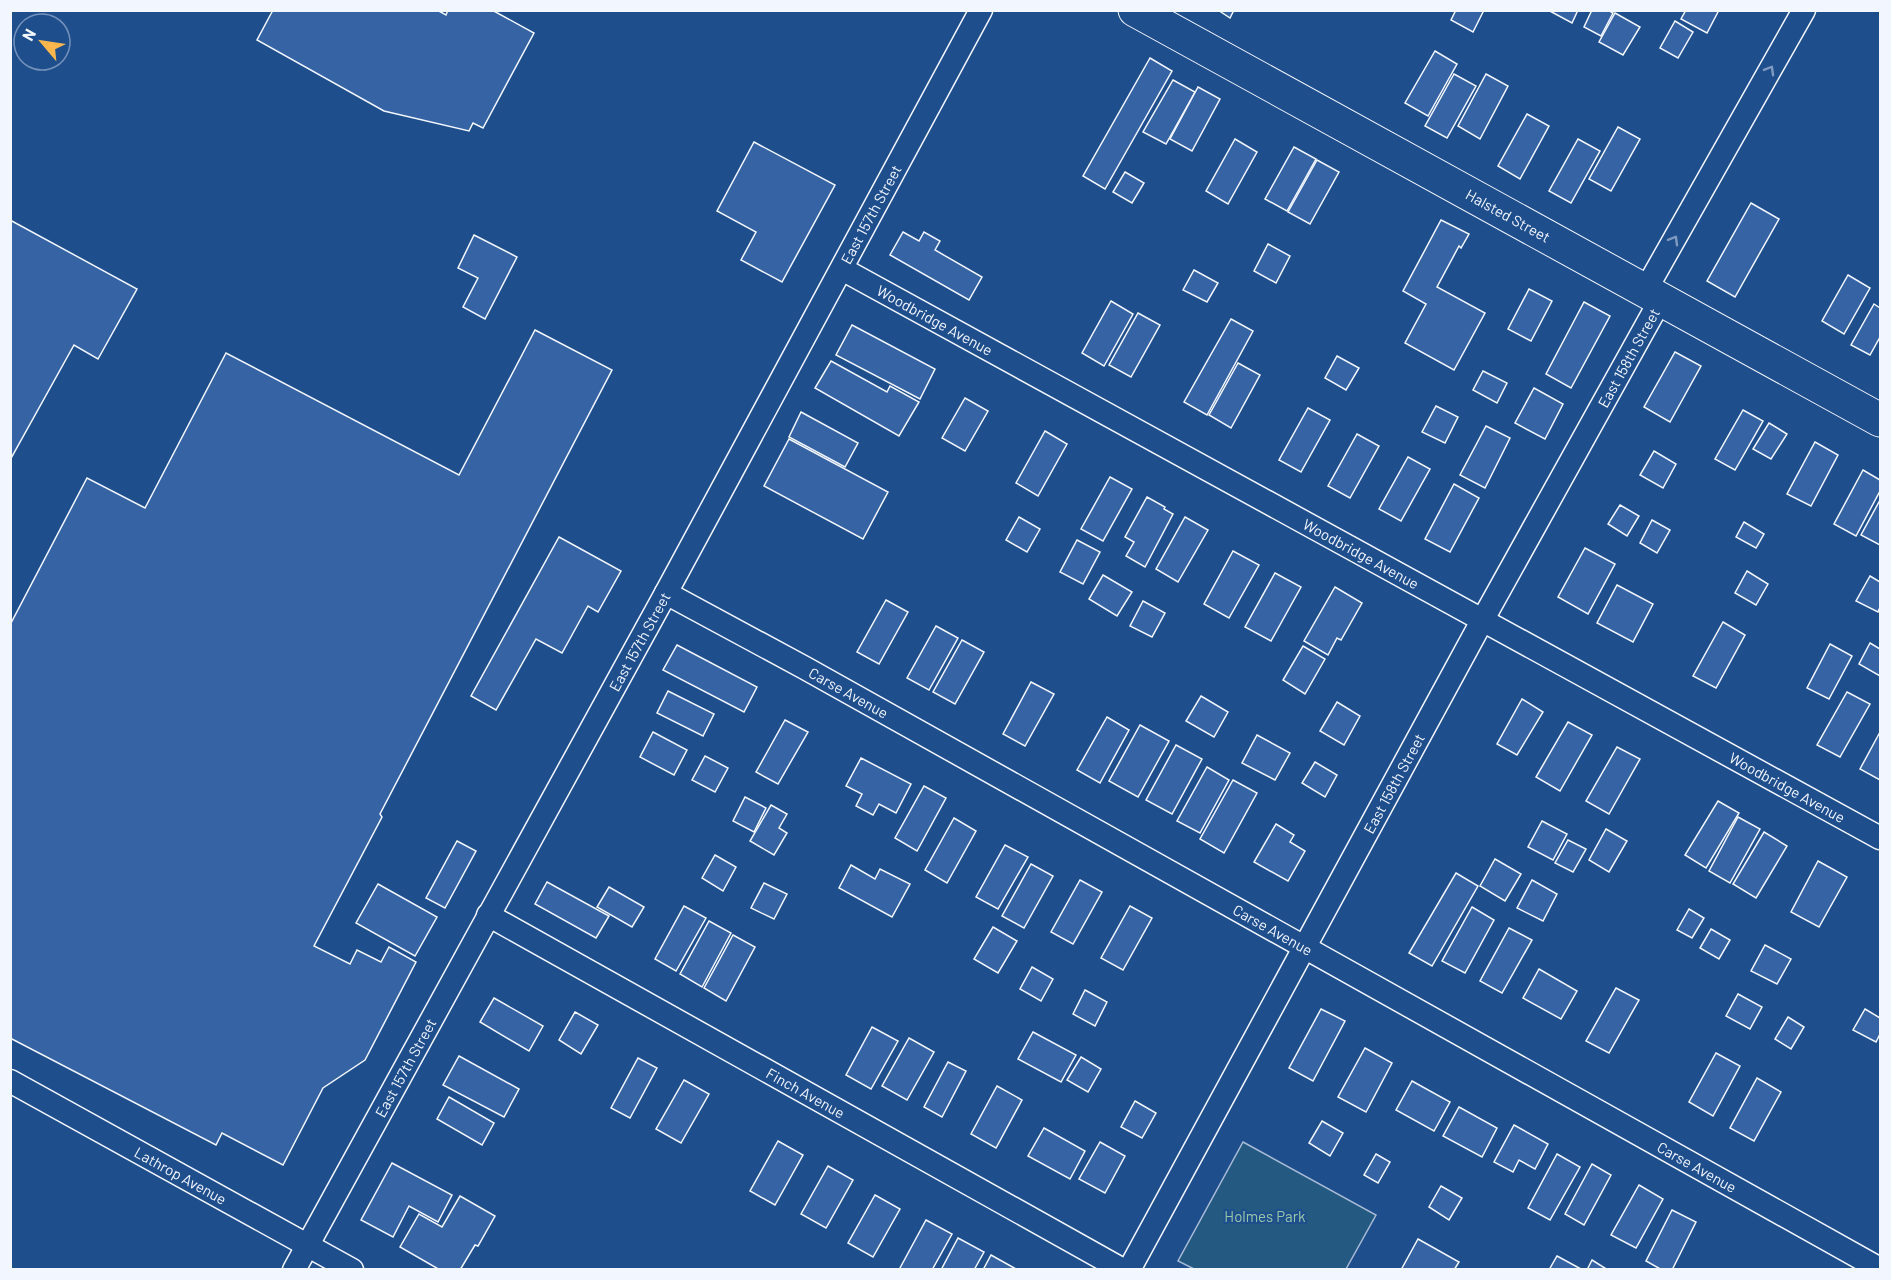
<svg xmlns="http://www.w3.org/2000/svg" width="1891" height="1280" font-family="Barlow,sans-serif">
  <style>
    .green { fill: #245a82; stroke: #a8bbd7; stroke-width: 1.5 }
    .building { fill: #3563a3; stroke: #f2f6ff; stroke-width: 1.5 }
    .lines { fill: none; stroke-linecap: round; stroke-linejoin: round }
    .minor-casing { stroke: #f2f6ff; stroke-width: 25 }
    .primary-casing { stroke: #f2f6ff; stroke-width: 35 }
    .minor { stroke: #1f4e8c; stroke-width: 22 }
    .primary { stroke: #1f4e8c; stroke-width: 33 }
    .oneway { stroke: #7e9ac0 }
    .labels { text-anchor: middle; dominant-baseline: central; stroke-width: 4.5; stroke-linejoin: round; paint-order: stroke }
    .street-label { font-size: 15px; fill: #f2f6ff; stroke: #1f4e8c }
    .park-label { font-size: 15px; fill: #97c8a6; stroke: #1f4e8c }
  </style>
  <rect width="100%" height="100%" fill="#1f4e8c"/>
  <path class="green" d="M1243,1142l133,73 -30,54h-152l-16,-8z"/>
  <g class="building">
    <path d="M273,10h164l9,5 2,-5h44l42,23 -51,95 -10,-5 -4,8 -85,-20 -127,-71z"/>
    <path d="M1218,10h16l-4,8z"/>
    <path d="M1456,10h28l-11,22 -22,-12z"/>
    <path d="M1548,10h30l-6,13z"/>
    <path d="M1592,10h16l5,3 -12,23 -17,-9z"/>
    <path d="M1686,10h33l-12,23 -26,-14z"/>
    <path d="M1615,13l25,14 -17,28 -24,-13z"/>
    <path d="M1675,21l18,11 -15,26 -18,-10z"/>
    <path d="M1435,51l22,13 -29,52 -23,-13z"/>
    <path d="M1150,58l22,13 -67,118 -22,-13z"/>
    <path d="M1454,74l22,12 -29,52 -22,-12z"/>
    <path d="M1486,74l22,12 -28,53 -22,-13z"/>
    <path d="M1173,80l22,12 -29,52 -23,-12z"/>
    <path d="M1198,87l22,12 -28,52 -22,-12z"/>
    <path d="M1527,114l22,12 -29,53 -22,-13z"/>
    <path d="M1618,127l22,12 -29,52 -22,-12z"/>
    <path d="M1235,139l22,13 -29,52 -22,-13z"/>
    <path d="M1578,139l22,12 -29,52 -22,-12z"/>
    <path d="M754,142l81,43 -53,97 -41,-22 15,-28 -39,-21z"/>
    <path d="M1294,147l22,12 -29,52 -22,-12z"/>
    <path d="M1317,160l22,12 -29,52 -22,-12z"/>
    <path d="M1125,172l19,11 -12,20 -19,-11z"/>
    <path d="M1751,203l28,16 -44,78 -28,-16z"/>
    <path d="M10,220l127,69 -39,70 -24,-14 -64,115z"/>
    <path d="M1441,220l28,14 -8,14 -2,-2 -22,41 48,26 -31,57 -49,-27 21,-39 -23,-13z"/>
    <path d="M903,232l16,9 5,-9 16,9 -5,9 47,27 -13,23 -79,-45z"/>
    <path d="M474,235l43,22 -32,62 -22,-12 15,-29 -20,-10z"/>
    <path d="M1268,244l22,12 -14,27 -22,-12z"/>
    <path d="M1194,270l24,13 -11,19 -24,-12z"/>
    <path d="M1848,275l22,13 -26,46 -22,-13z"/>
    <path d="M1529,289l23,12 -21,40 -23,-12z"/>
    <path d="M1111,301l22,13 -29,52 -22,-13z"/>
    <path d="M1584,302l26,14 -39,72 -25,-14z"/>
    <path d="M1874,304l6,4v29l-10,18 -19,-10z"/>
    <path d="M1138,313l22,12 -29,52 -22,-12z"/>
    <path d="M1231,319l22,12 -46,84 -23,-13z"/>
    <path d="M852,325l83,44 -15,30 -84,-44z"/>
    <path d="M535,330l77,40 -232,444 2,3 -68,129 36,18 7,-14 24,12 8,-15 27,15 -51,98 -42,28 -40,77 -61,-32 -6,12 -206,-107v-413l77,-147 58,30 81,-155 233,122z"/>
    <path d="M1675,352l26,14 -31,56 -26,-15z"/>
    <path d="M1337,356l22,12 -13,22 -21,-12z"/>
    <path d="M831,361l56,31 3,-6 29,16 -20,34 -84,-48z"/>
    <path d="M1238,363l22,12 -29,53 -22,-13z"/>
    <path d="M1483,371l24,12 -10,20 -24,-13z"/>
    <path d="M1534,388l29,16 -18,35 -30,-16z"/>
    <path d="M965,398l23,13 -23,40 -23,-13z"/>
    <path d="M1436,406l22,11 -13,26 -23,-11z"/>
    <path d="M1308,408l22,12 -29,52 -22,-12z"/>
    <path d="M1743,410l20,11 -28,49 -20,-11z"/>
    <path d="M801,412l57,31 -13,24 -56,-30z"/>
    <path d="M1769,423l18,11 -16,25 -18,-10z"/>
    <path d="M1486,426l24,12 -25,50 -25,-13z"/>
    <path d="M1045,431l22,13 -29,52 -22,-13z"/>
    <path d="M1357,434l22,12 -29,52 -22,-12z"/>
    <path d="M789,439l99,53 -25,47 -99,-53z"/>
    <path d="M1815,442l23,13 -27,51 -24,-12z"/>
    <path d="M1654,451l22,13 -13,24 -23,-13z"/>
    <path d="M1408,457l22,12 -29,52 -22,-12z"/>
    <path d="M1863,470l17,10v11l-24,45 -22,-12z"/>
    <path d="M1110,477l22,12 -29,52 -22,-12z"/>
    <path d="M1454,484l25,14 -29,54 -25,-13z"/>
    <path d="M1147,497l18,10 -1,2 9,5 -28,53 -19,-11 8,-14 -9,-5z"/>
    <path d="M1880,500v45l-19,-10z"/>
    <path d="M1620,505l19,11 -12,20 -19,-12z"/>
    <path d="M1019,517l21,12 -13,23 -21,-12z"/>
    <path d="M1185,517l23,13 -30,52 -22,-13z"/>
    <path d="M1652,520l18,10 -13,23 -17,-10z"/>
    <path d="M1744,522l20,12 -8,14 -20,-11z"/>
    <path d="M559,537l62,34 -23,41 -10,-6 -26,47 -26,-14 -40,71 -25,-14z"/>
    <path d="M1077,540l23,12 -17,32 -23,-12z"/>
    <path d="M1585,548l30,16 -27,50 -30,-17z"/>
    <path d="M1233,551l26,14 -30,53 -25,-14z"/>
    <path d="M1747,571l21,13 -12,21 -21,-12z"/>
    <path d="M1275,573l26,14 -30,54 -26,-14z"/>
    <path d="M1103,575l29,17 -15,24 -28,-17z"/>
    <path d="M1870,576l10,6v25l-2,5 -22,-11z"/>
    <path d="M1617,585l36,19 -20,38 -36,-19z"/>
    <path d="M1335,587l27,16 -21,37 -4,-2 -9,17 -24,-14z"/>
    <path d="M886,600l22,12 -29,52 -22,-12z"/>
    <path d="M1143,601l22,12 -13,24 -22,-11z"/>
    <path d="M1723,622l22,13 -29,53 -23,-12z"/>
    <path d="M936,626l22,12 -29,52 -22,-12z"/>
    <path d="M962,640l22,12 -29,52 -22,-12z"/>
    <path d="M1870,643l10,6v27l-21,-12z"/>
    <path d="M1830,644l22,12 -23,43 -22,-11z"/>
    <path d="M677,645l80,42 -13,25 -81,-42z"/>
    <path d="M1303,646l22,13 -20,35 -22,-14z"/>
    <path d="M1031,682l23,12 -29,52 -22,-12z"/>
    <path d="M668,691l46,23 -11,22 -46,-23z"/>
    <path d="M1847,692l23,12 -30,53 -23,-12z"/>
    <path d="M1201,696l27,16 -14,25 -28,-16z"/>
    <path d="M1522,699l21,13 -26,43 -20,-11z"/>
    <path d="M1337,702l23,14 -16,29 -24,-14z"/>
    <path d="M1107,717l22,13 -29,53 -23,-13z"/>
    <path d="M785,720l23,12 -30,52 -22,-12z"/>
    <path d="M1568,722l24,13 -32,56 -24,-14z"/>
    <path d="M1140,725l29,16 -31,56 -29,-16z"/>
    <path d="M653,732l34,18 -13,25 -34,-18z"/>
    <path d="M1880,732v48l-20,-11z"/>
    <path d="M1257,735l33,18 -15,27 -33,-17z"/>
    <path d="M1176,745l26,14 -30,55 -26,-14z"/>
    <path d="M1617,747l23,12 -31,55 -23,-13z"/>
    <path d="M705,756l23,12 -13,24 -23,-12z"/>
    <path d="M861,758l50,26 -15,29 -17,-9 -6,11 -17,-9 6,-12 -16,-8z"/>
    <path d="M1315,762l22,13 -12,22 -23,-14z"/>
    <path d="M1207,767l22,13 -29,53 -23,-12z"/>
    <path d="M1233,780l24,13 -33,60 -24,-14z"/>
    <path d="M924,786l22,12 -29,53 -22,-13z"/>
    <path d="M745,797l21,11 -12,24 -21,-11z"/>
    <path d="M1718,801l21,12 -33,55 -21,-13z"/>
    <path d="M771,805l16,9 -8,14 8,5 -13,22 -24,-14z"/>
    <path d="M1738,817l22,12 -30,54 -21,-12z"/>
    <path d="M954,818l22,13 -29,52 -22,-13z"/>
    <path d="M1542,821l25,13 -14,26 -25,-13z"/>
    <path d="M1276,824l18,11 -4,7 15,9 -17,30 -34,-19z"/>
    <path d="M1606,829l21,12 -18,31 -20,-12z"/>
    <path d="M1764,832l23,14 -31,52 -23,-14z"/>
    <path d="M1568,840l18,9 -13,23 -18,-9z"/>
    <path d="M457,841l19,10 -31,57 -19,-10z"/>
    <path d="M1005,845l23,12 -30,52 -22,-12z"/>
    <path d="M715,855l21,12 -13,24 -21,-13z"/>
    <path d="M1495,859l26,15 -16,27 -25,-15z"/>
    <path d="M1818,861l29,16 -28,50 -28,-15z"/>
    <path d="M1031,864l22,12 -29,52 -22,-12z"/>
    <path d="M851,865l24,14 5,-10 30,15 -18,33 -53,-29z"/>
    <path d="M1456,873l22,13 -46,80 -23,-13z"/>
    <path d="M1080,880l22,12 -29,52 -22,-12z"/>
    <path d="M1532,880l25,14 -14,27 -26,-13z"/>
    <path d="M547,882l62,34 -13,22 -61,-34z"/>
    <path d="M764,883l23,11 -13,25 -23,-11z"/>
    <path d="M378,884l59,33 -22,39 -59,-33z"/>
    <path d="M609,887l35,20 -12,20 -35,-20z"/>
    <path d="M684,906l22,12 -30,53 -21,-12z"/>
    <path d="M1130,906l22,12 -29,52 -22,-12z"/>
    <path d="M1472,907l22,13 -29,53 -23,-12z"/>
    <path d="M1689,909l15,9 -12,20 -15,-8z"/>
    <path d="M709,921l22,12 -29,54 -22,-13z"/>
    <path d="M993,927l24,14 -19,32 -24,-14z"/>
    <path d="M1509,928l23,12 -30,53 -22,-12z"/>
    <path d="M1711,929l19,11 -11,19 -19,-11z"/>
    <path d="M733,935l22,12 -29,54 -22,-13z"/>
    <path d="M1765,945l26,14 -14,25 -26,-13z"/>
    <path d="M1032,967l21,12 -12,22 -21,-12z"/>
    <path d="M1539,969l38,22 -16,28 -38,-21z"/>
    <path d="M1616,988l23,12 -30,53 -23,-12z"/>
    <path d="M1085,990l22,12 -12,24 -22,-12z"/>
    <path d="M1738,994l24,13 -12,22 -24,-13z"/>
    <path d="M494,998l49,28 -14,25 -49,-29z"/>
    <path d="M1321,1009l24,12 -32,60 -24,-13z"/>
    <path d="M1865,1009l15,9v16l-4,8 -23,-12z"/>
    <path d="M575,1012l23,13 -17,29 -22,-14z"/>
    <path d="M1788,1017l16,10 -13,22 -16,-10z"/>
    <path d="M872,1027l26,14 -27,48 -25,-14z"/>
    <path d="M1033,1032l43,23 -15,27 -43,-23z"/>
    <path d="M909,1038l25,14 -27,48 -25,-14z"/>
    <path d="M1365,1048l27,15 -26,49 -28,-15z"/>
    <path d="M1716,1053l24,13 -27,50 -24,-14z"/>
    <path d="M459,1056l60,33 -15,28 -61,-32z"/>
    <path d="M1081,1057l20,12 -13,23 -21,-12z"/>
    <path d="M638,1058l19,10 -27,50 -19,-10z"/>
    <path d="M948,1062l18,9 -24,46 -18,-10z"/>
    <path d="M1757,1078l24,14 -27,49 -24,-13z"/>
    <path d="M684,1080l25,14 -28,49 -25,-14z"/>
    <path d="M1412,1081l38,21 -16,29 -38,-21z"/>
    <path d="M997,1086l25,14 -26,48 -25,-14z"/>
    <path d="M449,1097l45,26 -12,22 -45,-26z"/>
    <path d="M1135,1101l21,12 -14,25 -21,-11z"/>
    <path d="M1459,1107l38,21 -15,29 -39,-21z"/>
    <path d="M1322,1121l21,12 -13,23 -21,-13z"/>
    <path d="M1514,1125l34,19 -13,25 -16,-9 -6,12 -19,-10z"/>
    <path d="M1044,1128l41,23 -15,28 -42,-23z"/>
    <path d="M778,1141l25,14 -28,50 -25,-14z"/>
    <path d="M1100,1142l25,14 -20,37 -26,-14z"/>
    <path d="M1376,1154l14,8 -12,21 -14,-8z"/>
    <path d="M1557,1154l23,13 -30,53 -22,-12z"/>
    <path d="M392,1163l60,32 -14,27 -29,-16 -16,31 -32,-17z"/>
    <path d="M1592,1164l19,11 -27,50 -19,-11z"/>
    <path d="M828,1166l25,14 -27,48 -25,-14z"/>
    <path d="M1639,1185l24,14 -27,49 -25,-13z"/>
    <path d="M1441,1186l21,12 -13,22 -20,-13z"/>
    <path d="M875,1195l25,14 -27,48 -25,-14z"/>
    <path d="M460,1196l35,20 -17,30 -3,-1 -15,25h-20l-40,-23 19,-33 23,13z"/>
    <path d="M1672,1210l24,12 -24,48h-10l-16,-9z"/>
    <path d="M926,1220l26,14 -20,36h-29l-3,-2z"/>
    <path d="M958,1238l26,14 -10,18h-33z"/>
    <path d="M1418,1239l41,23 -5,8h-53z"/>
    <path d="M991,1255l25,14v1h-33z"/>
    <path d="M1557,1256l24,13v1h-32z"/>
    <path d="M1592,1260l16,10h-21z"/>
  </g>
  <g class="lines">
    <g class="minor-casing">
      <g id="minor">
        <path id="s1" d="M842,269l1038,569"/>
        <path d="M1645,291l159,-281"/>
        <path id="s2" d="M666,593l139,75 1075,601"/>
        <path id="s3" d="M488,915l635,355"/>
        <path id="s4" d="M10,1081l342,189"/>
        <path id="s5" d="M294,1270l372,-677 315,-583"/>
        <path id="s6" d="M1129,1270l353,-649 179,-322"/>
      </g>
    </g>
    <g class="primary-casing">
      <g id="primary">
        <path id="s7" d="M1135,10l745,410"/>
      </g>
    </g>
    <use href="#minor" class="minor"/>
    <use href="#primary" class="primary"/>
  </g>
  <defs><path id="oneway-chevron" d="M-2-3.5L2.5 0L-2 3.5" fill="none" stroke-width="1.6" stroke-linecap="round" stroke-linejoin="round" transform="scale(1.5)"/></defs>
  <g class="oneway">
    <use href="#oneway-chevron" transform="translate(1770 70) rotate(-60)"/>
    <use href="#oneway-chevron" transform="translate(1674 240) rotate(-60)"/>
  </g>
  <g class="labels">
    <g class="street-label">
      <text stroke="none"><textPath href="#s5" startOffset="1203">East 157th Street</textPath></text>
      <text stroke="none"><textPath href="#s7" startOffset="426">Halsted Street</textPath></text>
      <text stroke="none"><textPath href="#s1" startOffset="106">Woodbridge Avenue</textPath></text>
      <text stroke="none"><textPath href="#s6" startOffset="1040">East 158th Street</textPath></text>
      <text stroke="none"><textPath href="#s1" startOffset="592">Woodbridge Avenue</textPath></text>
      <text stroke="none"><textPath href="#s5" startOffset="717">East 157th Street</textPath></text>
      <text stroke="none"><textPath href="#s2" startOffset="208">Carse Avenue</textPath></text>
      <text stroke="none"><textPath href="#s6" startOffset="554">East 158th Street</textPath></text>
      <text stroke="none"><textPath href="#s1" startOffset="1078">Woodbridge Avenue</textPath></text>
      <text stroke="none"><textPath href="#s2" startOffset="694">Carse Avenue</textPath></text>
      <text stroke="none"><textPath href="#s5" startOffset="231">East 157th Street</textPath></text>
      <text stroke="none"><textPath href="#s3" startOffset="364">Finch Avenue</textPath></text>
      <text stroke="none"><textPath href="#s2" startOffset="1180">Carse Avenue</textPath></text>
      <text stroke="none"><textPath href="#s4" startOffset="195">Lathrop Avenue</textPath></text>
    </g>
    <g class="park-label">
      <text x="1265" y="1216">Holmes Park</text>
    </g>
  </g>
  <rect width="1891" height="1280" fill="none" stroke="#f2f6ff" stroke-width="24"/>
  <g transform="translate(42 42) rotate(299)"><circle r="28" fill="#1f4e8c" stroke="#7391ba" stroke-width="1.5"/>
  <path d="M0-4.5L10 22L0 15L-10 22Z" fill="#ffb74d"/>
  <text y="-9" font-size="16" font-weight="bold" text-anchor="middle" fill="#f2f6ff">N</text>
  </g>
</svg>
